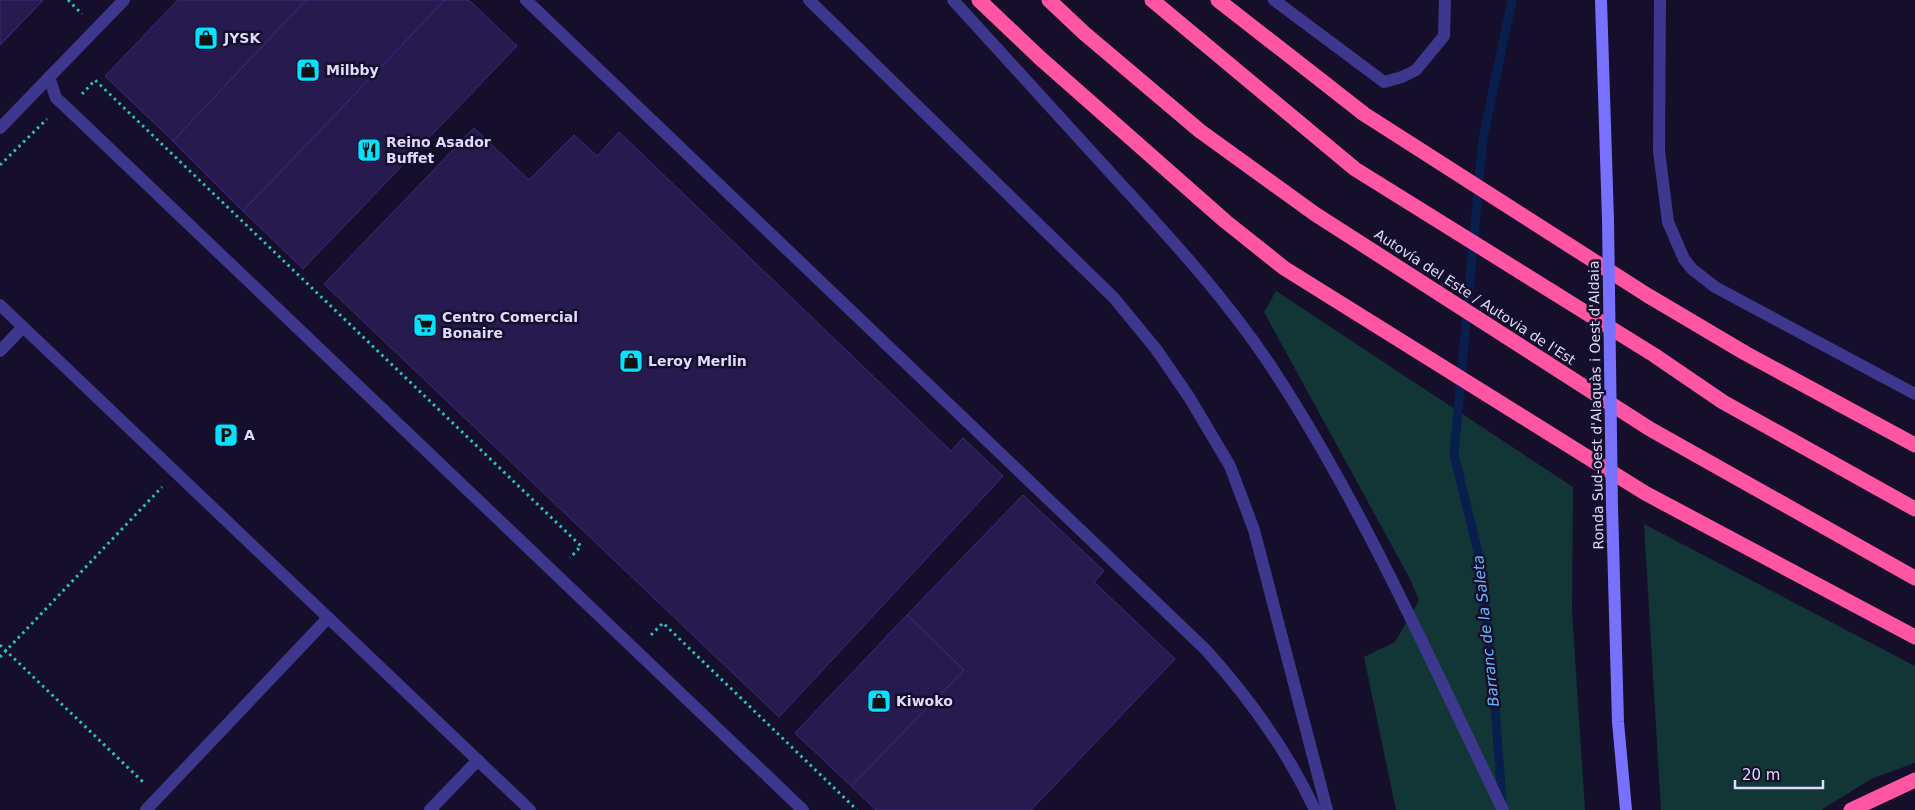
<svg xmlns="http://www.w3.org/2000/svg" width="1915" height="810" font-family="'DejaVu Sans',sans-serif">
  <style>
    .green { fill: #123636 }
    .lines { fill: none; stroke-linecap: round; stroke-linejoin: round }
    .stream { stroke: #081f4d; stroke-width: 9 }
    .building { fill: #261a4e; stroke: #3d2b7b }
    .path { stroke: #29c4be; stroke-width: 3; stroke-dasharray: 2.5 4; stroke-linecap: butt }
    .lane { stroke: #3d388d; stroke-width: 12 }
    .street { stroke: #3d388d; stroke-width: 12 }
    .secondary { stroke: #7871ff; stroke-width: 12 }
    .highway { stroke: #ff55a3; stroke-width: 15 }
    .secondary-bridge { stroke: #7871ff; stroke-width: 12 }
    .labels { text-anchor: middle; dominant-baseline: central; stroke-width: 5; stroke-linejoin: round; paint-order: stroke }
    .poi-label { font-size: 14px; font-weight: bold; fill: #dfdaff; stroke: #150f2c; text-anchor: start }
    .street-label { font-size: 14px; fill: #dfdaff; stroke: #150f2c }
    .water-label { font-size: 15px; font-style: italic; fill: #68b6ff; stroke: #150f2c }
  </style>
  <rect width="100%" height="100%" fill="#150f2c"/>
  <g class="green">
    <path d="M1276,291l297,196 -1,124 13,199h-189l-32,-153 31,-15 24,-42 -10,-23 -145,-265z"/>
    <path d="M1644,524l271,142v97l-44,16 -50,31h-160z"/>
  </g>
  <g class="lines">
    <path class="stream" d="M1502,802l-9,-123 -15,-127 -24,-98 29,-316 29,-138"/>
  </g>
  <g class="building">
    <path d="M0,0h43l-43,45z"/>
    <path d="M0,0h43l-43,45z"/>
    <path d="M178,0h128l-133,141 -68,-65z"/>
    <path d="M306,0h139l-202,211 -70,-70z"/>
    <path d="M445,0h24l48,46 -214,223 -60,-58z"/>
    <path d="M474,128l55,52 45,-45 23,21 22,-24 332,319 12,-13 40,38 -224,241 -455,-433z"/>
    <path d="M1023,495l81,76 -10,11 81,77 -144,151h-155l-25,-24 113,-116 -57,-55z"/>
    <path d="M907,615l57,55 -113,116 -56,-53z"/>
  </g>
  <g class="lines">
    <g class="path">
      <path d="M68,0l14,14"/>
      <path d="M82,94l13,-14 486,466 -11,12"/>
      <path d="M0,165l47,-46"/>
      <path d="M651,635l12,-12 194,187"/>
      <path d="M0,645l144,138"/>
      <path d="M0,657l162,-170"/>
    </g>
    <g class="lane">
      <path d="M526,0l680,650c44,49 81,100 109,160"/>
      <path d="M49,77l7,21 12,11 735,701"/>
      <path d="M0,128l124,-128"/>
      <path d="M0,305l530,505"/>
      <path d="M0,351l23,-24"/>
      <path d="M146,810l182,-192"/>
      <path d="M430,810l48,-50"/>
    </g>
    <g class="street">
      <path d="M809,0l305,298 42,51 33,48 41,69 24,64 73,280"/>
      <path d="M953,0c55,60 109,120 164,180 56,61 112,122 157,191 90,138 157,291 229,439"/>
      <path d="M1274,0l110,82 18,-5 14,-7 28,-34 1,-36"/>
      <path d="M1660,0l-1,151 9,71 16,37 8,10 23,18 200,107"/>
    </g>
    <g class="secondary">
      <path d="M1601,0l7,220"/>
      <path d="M1612,506l6,216 8,88"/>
    </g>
    <g class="highway">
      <path d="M979,0l61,58 185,163 59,47 361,225 270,144"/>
      <path d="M1049,0l35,33 116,98 115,83 335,215 265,149"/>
      <path d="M1152,0l203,169 299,186 69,47 192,107"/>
      <path d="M1218,0l146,114 283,181 98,58 170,92"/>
      <path d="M1851,810l64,-30"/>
    </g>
    <path class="secondary-bridge" d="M1608,220l4,286"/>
  </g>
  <defs>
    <g id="shop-square" transform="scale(1.25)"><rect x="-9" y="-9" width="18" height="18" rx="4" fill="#06e1ff" stroke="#150f2c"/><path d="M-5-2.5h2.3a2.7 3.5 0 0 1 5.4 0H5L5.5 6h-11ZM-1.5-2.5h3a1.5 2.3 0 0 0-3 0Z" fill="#111"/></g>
    <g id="restaurant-square" transform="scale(1.25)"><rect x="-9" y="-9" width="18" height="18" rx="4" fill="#06e1ff" stroke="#150f2c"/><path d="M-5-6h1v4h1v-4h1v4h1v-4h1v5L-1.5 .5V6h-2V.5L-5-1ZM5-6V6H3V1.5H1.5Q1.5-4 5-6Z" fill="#111"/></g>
    <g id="supermarket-square" transform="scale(1.25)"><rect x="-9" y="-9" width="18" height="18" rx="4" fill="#06e1ff" stroke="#150f2c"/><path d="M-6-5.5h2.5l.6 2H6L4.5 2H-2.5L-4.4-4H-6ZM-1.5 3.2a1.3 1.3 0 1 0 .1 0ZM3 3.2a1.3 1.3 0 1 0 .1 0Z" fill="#111"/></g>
    <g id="parking-square" transform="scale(1.25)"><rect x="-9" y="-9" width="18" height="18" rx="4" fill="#06e1ff" stroke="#150f2c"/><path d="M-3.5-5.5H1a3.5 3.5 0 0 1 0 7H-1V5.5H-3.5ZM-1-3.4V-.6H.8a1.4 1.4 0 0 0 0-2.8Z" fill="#111"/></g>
  </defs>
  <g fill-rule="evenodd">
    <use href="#shop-square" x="206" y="38"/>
    <use href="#shop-square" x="308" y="70"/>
    <use href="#restaurant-square" x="369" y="150"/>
    <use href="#supermarket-square" x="425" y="325"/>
    <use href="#shop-square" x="631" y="361"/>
    <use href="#parking-square" x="226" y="435"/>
    <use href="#shop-square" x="879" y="701"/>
  </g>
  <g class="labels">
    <g class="poi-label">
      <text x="224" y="38">JYSK</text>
      <text x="326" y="70">Milbby</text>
      <text x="386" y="142">Reino Asador<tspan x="386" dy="16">Buffet</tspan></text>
      <text x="442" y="317">Centro Comercial<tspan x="442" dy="16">Bonaire</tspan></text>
      <text x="648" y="361">Leroy Merlin</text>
      <text x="244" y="435">A</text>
      <text x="896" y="701">Kiwoko</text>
    </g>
    <g class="street-label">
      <text transform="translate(1475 297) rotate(33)">Autovía del Este / Autovia de l'Est</text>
      <text transform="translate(1596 405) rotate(-91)">Ronda Sud-oest d'Alaquàs i Oest d'Aldaia</text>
    </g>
    <g class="water-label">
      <text transform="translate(1486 631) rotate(-96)">Barranc de la Saleta</text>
    </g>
  </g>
  <path d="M1735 780v8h88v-8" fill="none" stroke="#dfdaff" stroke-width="2.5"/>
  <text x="1742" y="780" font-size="15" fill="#dfdaff" stroke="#150f2c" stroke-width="4" paint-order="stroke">20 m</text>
</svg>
